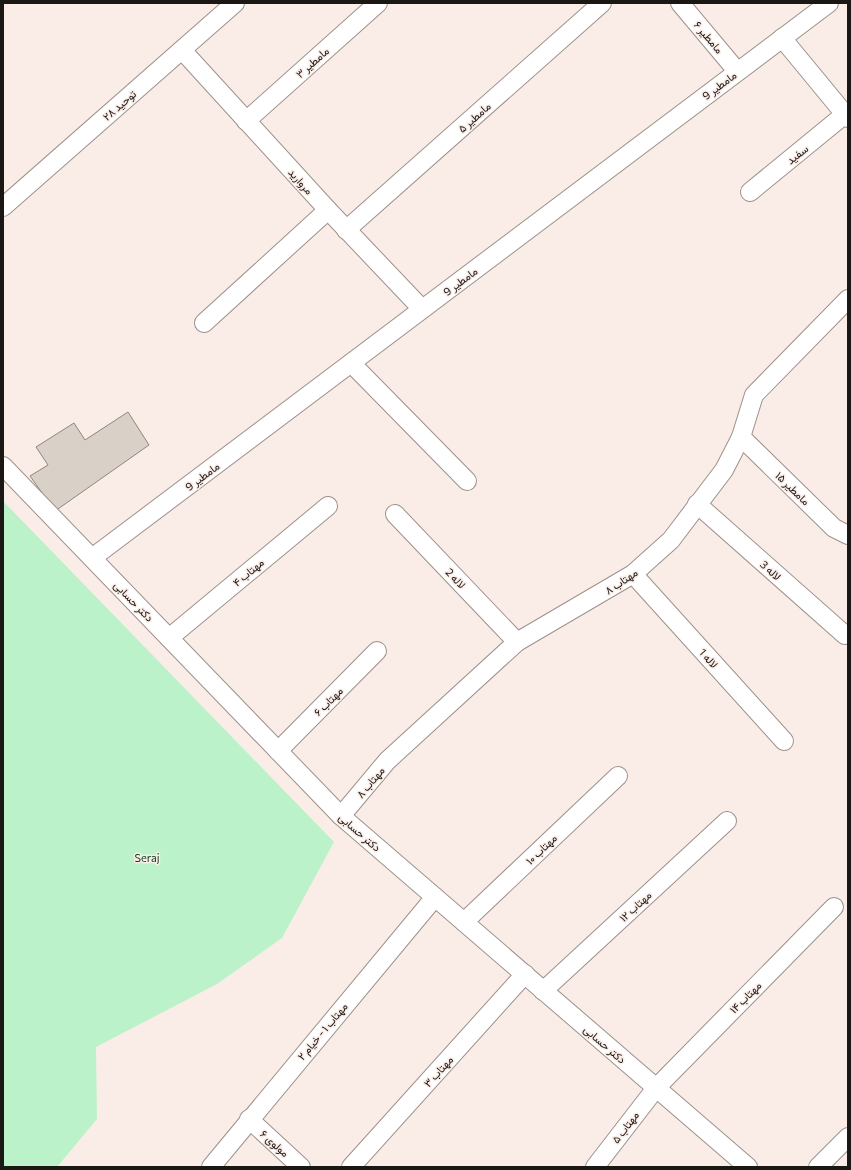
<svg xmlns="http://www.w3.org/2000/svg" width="851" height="1170" font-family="Commissioner,Vazirmatn,sans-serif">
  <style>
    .green { fill: #bcf2c9 }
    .building { fill: #d9d1c7; stroke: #8d867d }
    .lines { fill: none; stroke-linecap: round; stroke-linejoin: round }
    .street-casing { stroke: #9d918c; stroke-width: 20 }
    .street { stroke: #fff; stroke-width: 18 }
    .labels { text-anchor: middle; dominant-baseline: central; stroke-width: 3; stroke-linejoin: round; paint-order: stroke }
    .street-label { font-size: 11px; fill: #1b1715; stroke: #faede7 }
    .park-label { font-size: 11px; fill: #0c4020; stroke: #faede7 }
  </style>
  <rect width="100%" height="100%" fill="#faede7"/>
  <path class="green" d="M3,501l331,341 -52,96 -65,46 -121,63 1,72 -40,48h-54z"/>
  <path class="building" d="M128,412l21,33 -94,66 -25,-35 18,-11 -12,-18 38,-24 11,17z"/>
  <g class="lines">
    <g class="street-casing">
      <g id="street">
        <path d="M680,3l57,68"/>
        <path d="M782,38l66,80"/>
        <path d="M182,50l146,160 94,99"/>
        <path d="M246,121l132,-118"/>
        <path d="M750,192l94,-77"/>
        <path d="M3,207l232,-204"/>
        <path d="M346,230l256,-227"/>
        <path d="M204,323l124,-113"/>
        <path d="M351,363l116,118"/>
        <path d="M741,437l93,91 14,7"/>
        <path d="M3,466l338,350 407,351"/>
        <path d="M697,504l148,131"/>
        <path d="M395,514l122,128"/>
        <path d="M92,558l737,-555"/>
        <path d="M633,574l151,167"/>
        <path d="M169,638l159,-132"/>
        <path d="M278,751l99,-100"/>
        <path d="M341,816l46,-55 130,-119 116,-68 38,-34 53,-70 17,-33 13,-42 94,-96"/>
        <path d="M464,922l154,-146"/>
        <path d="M543,991l184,-170"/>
        <path d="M249,1119l52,48"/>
        <path d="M211,1167l224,-270"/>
        <path d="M351,1167l174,-193"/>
        <path d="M595,1167l61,-79 178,-181"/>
        <path d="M818,1167l30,-30"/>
      </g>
    </g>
    <use href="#street" class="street"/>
  </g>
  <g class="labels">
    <g class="street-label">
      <text transform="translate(709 37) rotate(50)">مامطیر ۶</text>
      <text transform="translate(312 62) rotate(-42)">مامطیر ۳</text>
      <text transform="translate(719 85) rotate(-37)">مامطیر 9</text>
      <text transform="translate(119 105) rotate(-41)">توحید ۲۸</text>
      <text transform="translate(474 117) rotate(-42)">مامطیر ۵</text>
      <text transform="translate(797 154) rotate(-39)">سفید</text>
      <text transform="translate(301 181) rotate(48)">مروارید</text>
      <text transform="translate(460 281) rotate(-37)">مامطیر 9</text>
      <text transform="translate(202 476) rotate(-37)">مامطیر 9</text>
      <text transform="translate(793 488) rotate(44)">مامطیر ۱۵</text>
      <text transform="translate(771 570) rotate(42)">لاله 3</text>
      <text transform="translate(248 572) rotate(-40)">مهتاب ۴</text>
      <text transform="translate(456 578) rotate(46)">لاله 2</text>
      <text transform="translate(621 581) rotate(-34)">مهتاب ۸</text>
      <text transform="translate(134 601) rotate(46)">دکتر حسابی</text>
      <text transform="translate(709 658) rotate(48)">لاله 1</text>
      <text transform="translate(328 701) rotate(-45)">مهتاب ۶</text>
      <text transform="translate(370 782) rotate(-50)">مهتاب ۸</text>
      <text transform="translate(360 832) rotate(41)">دکتر حسابی</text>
      <text transform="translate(541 849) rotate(-44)">مهتاب ۱۰</text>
      <text transform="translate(635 906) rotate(-43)">مهتاب ۱۲</text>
      <text transform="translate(745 997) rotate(-45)">مهتاب ۱۴</text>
      <text transform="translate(322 1031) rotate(-50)">مهتاب ۱ - خیام ۲</text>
      <text transform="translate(605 1044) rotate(41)">دکتر حسابی</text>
      <text transform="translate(438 1071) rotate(-48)">مهتاب ۳</text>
      <text transform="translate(625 1127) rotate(-53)">مهتاب ۵</text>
      <text transform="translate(275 1143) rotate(42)">مولوی ۶</text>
    </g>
    <g class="park-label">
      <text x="147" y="857">Seraj</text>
    </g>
  </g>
  <rect width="851" height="1170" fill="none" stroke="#1b1715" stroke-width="8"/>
</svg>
